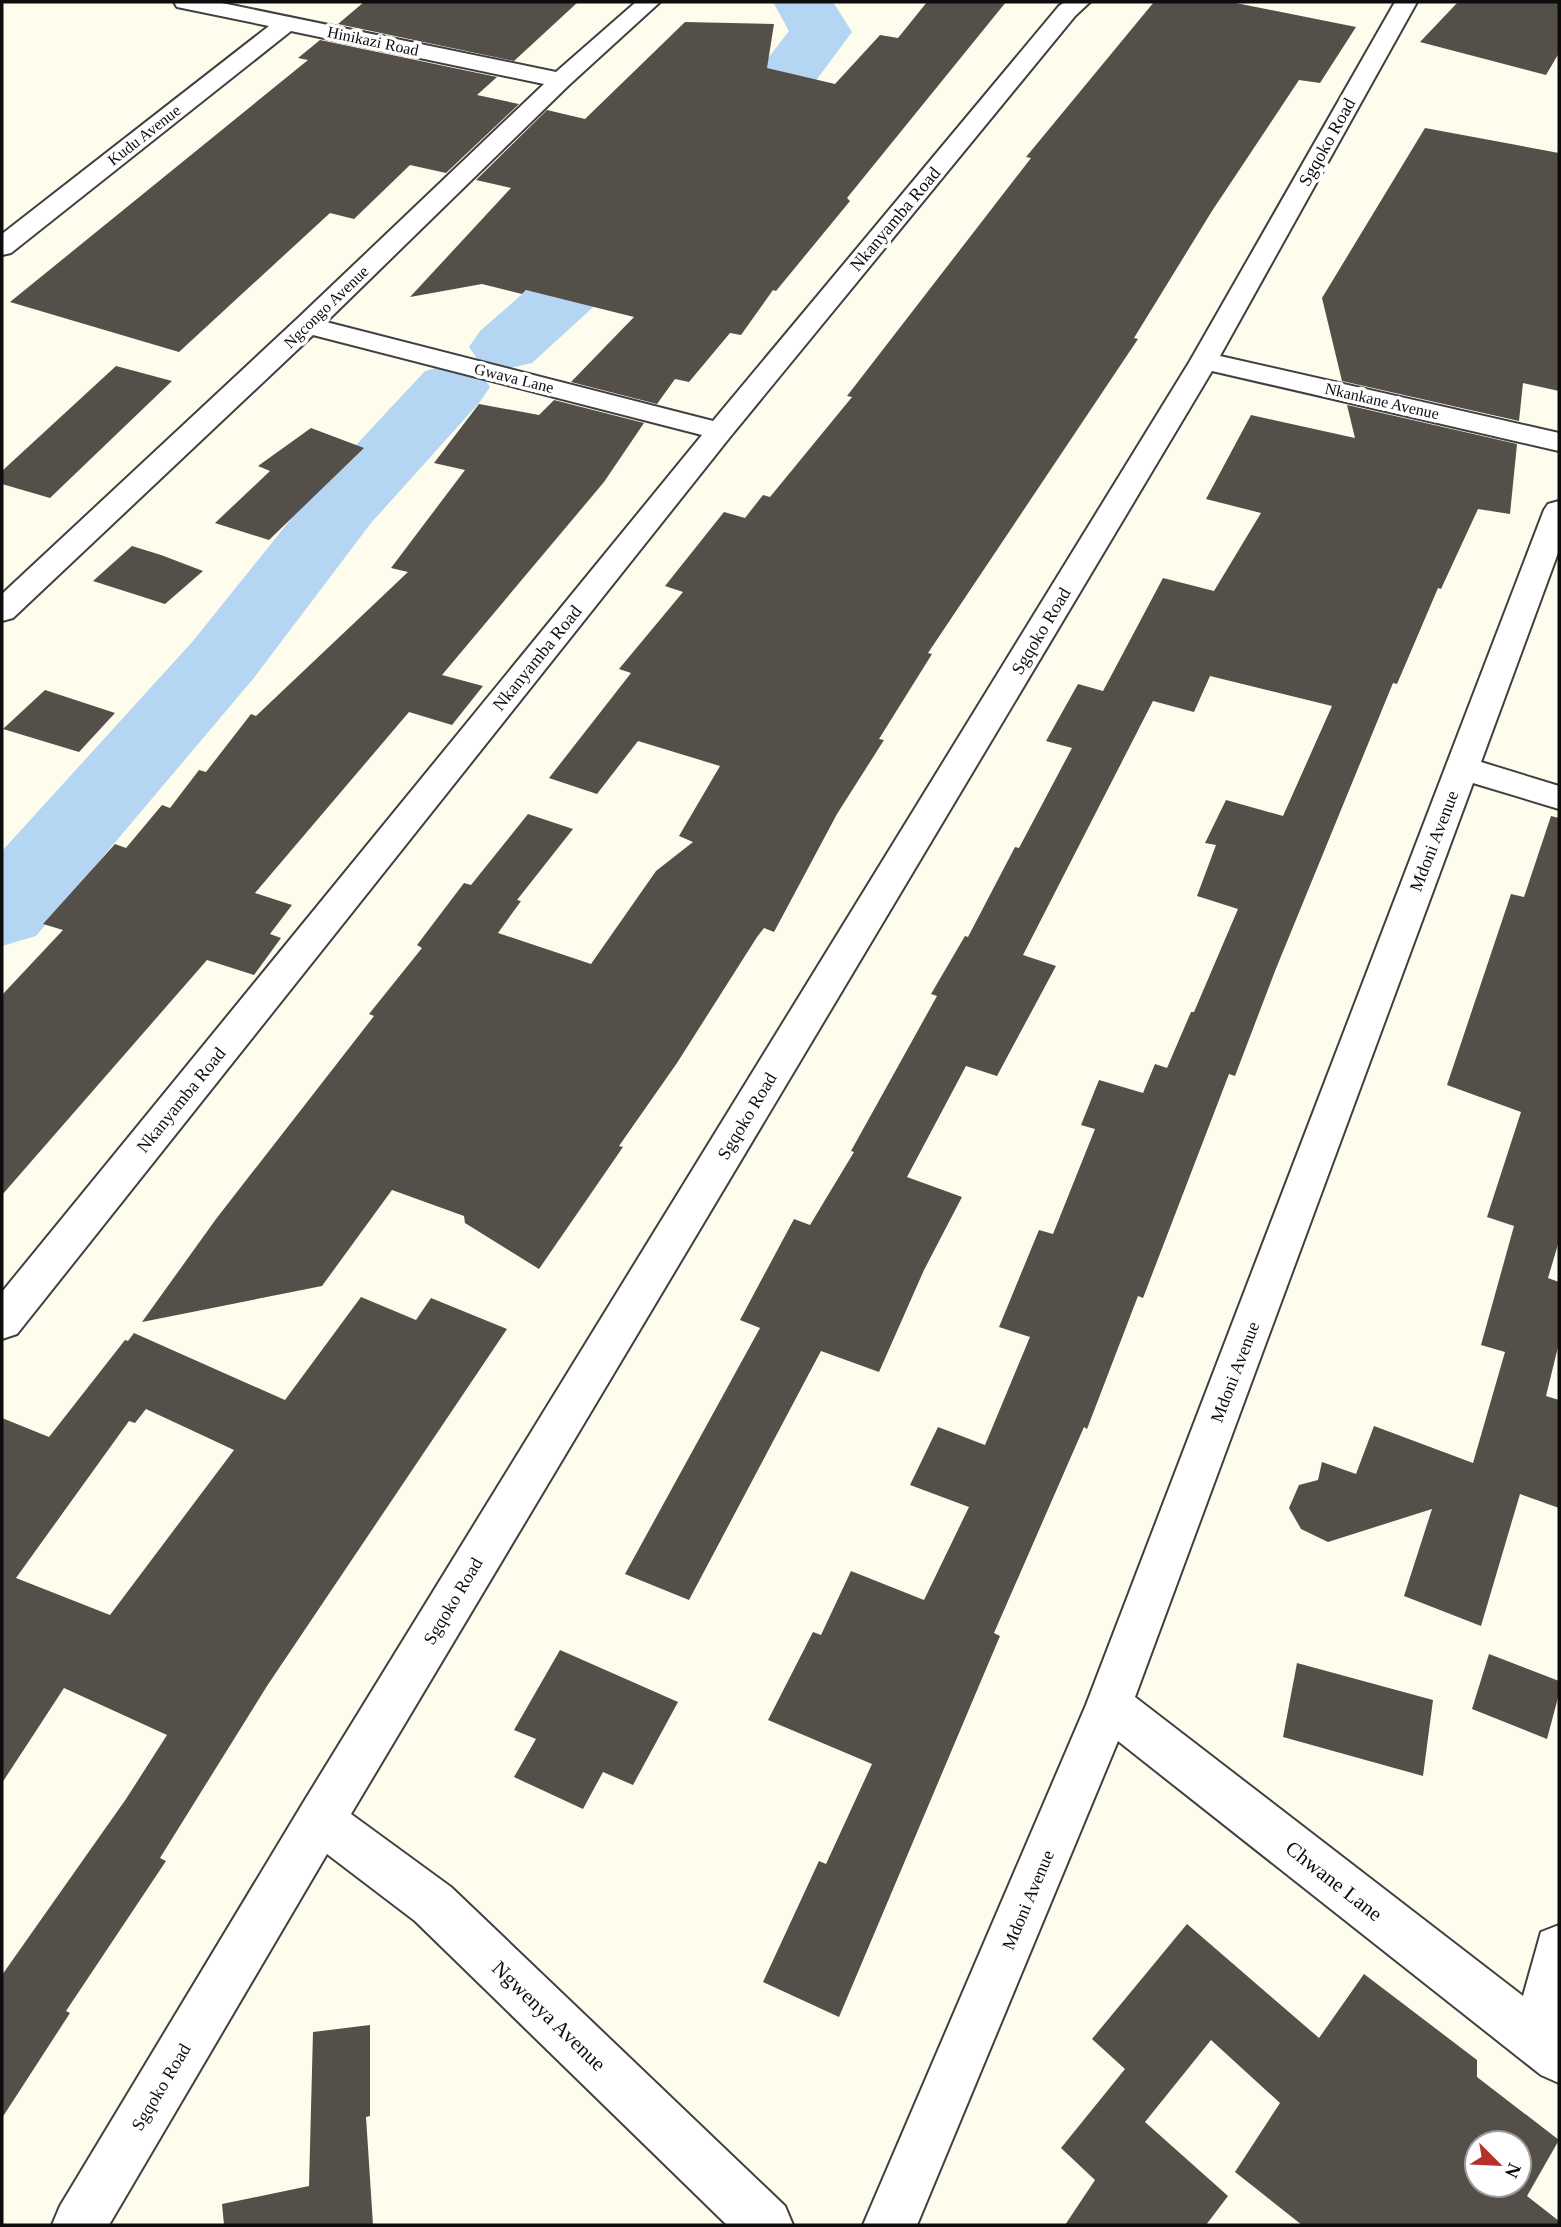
<svg xmlns="http://www.w3.org/2000/svg" width="1561" height="2227" font-family="Georgia,serif">
  <style>
    .lines { fill: none; stroke-linecap: round; stroke-linejoin: round }
    .river { fill: #b5d6f3; fill-rule: evenodd }
    .building { fill: #554f4a; fill-rule: evenodd }
    .street-casing { stroke: #404040; stroke-width: 4 }
    .street { fill: #fff; fill-rule: evenodd }
    .labels { text-anchor: middle; dominant-baseline: central; stroke-width: 7; stroke-linejoin: round; paint-order: stroke }
    .far-street-label { font-size: 16px; fill: #0d0d0d; stroke: #fff }
    .street-label { font-size: 18px; fill: #0d0d0d; stroke: #fff }
    .near-street-label { font-size: 21px; fill: #0d0d0d; stroke: #fff }
  </style>
  <rect width="100%" height="100%" fill="#fefced"/>
  <g class="lines">
    <g class="river">
      <path d="M773,2h60l19,30 -90,121 -230,210 -26,6 -26,-6 -11,-16 11,-16 236,-206 73,-94z"/>
      <path d="M452,364l27,7 11,16 -11,16 -108,120 -118,156 -217,257 -34,10v-95l191,-210 122,-152 110,-118z"/>
    </g>
  </g>
  <g class="building">
    <path d="M364,2h214l-64,59 -176,-37z"/>
    <path d="M927,2h79l-159,196 3,3 -74,90 -3,-1 -32,45 -11,-2 -41,49 -14,-3 -18,25 -86,-22 63,-65 -108,-27 -4,4 -40,-10 -72,13 101,-109 -35,-8 71,-70 38,9 100,-97 89,2 -7,44 68,16 45,-49 18,3z"/>
    <path d="M1154,2h77l125,25 -36,56 -21,-3 -87,131 -78,127 4,1 -210,314 4,1 -53,85 5,1 -47,74 -63,118 -10,-4 -7,9 -80,126 -58,83 4,1 -84,122 -74,-46 -1,-7 -72,-26 -70,96 -180,36 74,-103 158,-203 -5,-2 53,-66 -5,-3 47,-62 7,2 57,-71 45,15 -56,71 4,1 -23,32 93,31 65,-93 37,-29 -14,-6 41,-70 -82,-25 -41,53 -48,-16 82,-105 -12,-4 64,-77 -18,-6 59,-74 21,6 18,-23 7,2 82,-100 -5,-1 184,-238 -5,-1z"/>
    <path d="M1458,2h101v51l-13,22 -126,-33z"/>
    <path d="M320,40l177,37 -20,18 42,9 -73,69 -36,-8 -56,54 -24,-6 -151,139 -169,-50 298,-242 -10,-2z"/>
    <path d="M1425,128l134,25v238l-36,-8 -4,38 -177,-40 -20,-83z"/>
    <path d="M116,366l56,15 -122,117 -48,-14v-13z"/>
    <path d="M554,400l90,23 -40,59 -162,193 41,11 -31,39 -43,-13 -154,181 37,12 -22,29 11,4 -27,37 -47,-15 -205,235v-200l61,-65 -20,-6 72,-80 11,4 36,-43 8,3 29,-38 7,2 45,-58 5,2 152,-144 -17,-4 74,-98 -31,-7 45,-59 60,11z"/>
    <path d="M1347,405l170,39 -7,70 -32,-5 -37,80 -3,-1 -41,96 -4,-1 -118,288 -40,105 -6,-2 -86,224 -5,-2 -51,133 -3,-2 -90,206 6,3 -161,381 -76,-35 56,-121 7,3 46,-100 -104,-44 45,-88 8,3 30,-64 73,29 45,-93 -59,-22 28,-58 47,18 45,-108 -31,-10 40,-97 14,4 42,-105 -14,-4 18,-45 44,13 12,-29 12,4 24,-56h3l44,-103 -41,-13 19,-51 -11,-2 21,-43 57,16 49,-110 -122,-30 -16,36 -41,-11 -130,254 33,11 -59,110 -31,-10 -59,111 55,20 -38,73 -45,102 -58,-21 -132,249 -64,-26 135,-246 -20,-8 54,-101 16,6 44,-73 -3,-1 86,-155 -6,-2 34,-58 3,1 47,-90 4,1 53,-100 -26,-7 32,-57 25,7 60,-113 51,13 47,-78 -55,-14 45,-84 104,23z"/>
    <path d="M311,428l53,20 -95,92 -54,-17 55,-52 -12,-5z"/>
    <path d="M132,546l29,9 42,16 -38,33 -72,-23z"/>
    <path d="M45,690l70,23 -36,39 -76,-23z"/>
    <path d="M1551,816l8,2v423l-11,37 11,4v61l-13,53 13,4v108l-39,-14 -39,132 -77,-30 28,-87 -104,33 -27,-13 -12,-21 10,-23 19,-5 4,-18 34,12 18,-48 99,37 32,-111 -24,-7 33,-119 -27,-9 34,-105 -74,-27 64,-191 13,3z"/>
    <path d="M361,1297l55,23 15,-22 76,31 -240,357 -107,172 6,3 -100,150 4,2 -68,105v-143l124,-176 41,-64 -103,-47 -62,95v-365l47,19 76,-97 3,1 6,-8 151,67zM146,1409l88,41 -124,165 -94,-37 113,-157 6,2z"/>
    <path d="M560,1650l118,52 -45,83 -30,-13 -20,37 -69,-32 22,-38 -22,-9z"/>
    <path d="M1489,1654l70,27v13l-12,45 -75,-30z"/>
    <path d="M1297,1663l136,37 -10,76 -140,-39z"/>
    <path d="M1187,1924l132,114 45,-64 113,86v17l82,63 -32,56 32,25v4h-257l-67,-53 45,-69 -69,-63 -66,82 83,74 -22,29h-141l30,-45 -34,-32 64,-79 -33,-30zM1477,2143h42v42h-42z"/>
    <path d="M370,2025v91l-4,1 7,108h-149l-2,-21 87,-18 4,-154z"/>
  </g>
  <g class="lines">
    <g class="street-casing">
      <g id="street">
        <path d="M174,2h43l339,70 80,-70h24l-91,83 -243,237 387,99 346,-415 6,-4h25l-15,14 -345,421 -713,897 -15,5v-47l700,-857 -389,-100 -300,283 -11,3v-27l295,-275 247,-235 -253,-53 -280,222 -9,2v-21l267,-208 -92,-19z"/>
        <path d="M1395,2h22l-197,354 339,77v18l-347,-80 -861,1443 100,73 334,319 8,19h-66l-312,-304 -88,-67 -218,371h-57l8,-19 243,-403 887,-1442z"/>
        <path d="M1559,501v49l-78,212 78,24v23l-86,-26 -338,914 388,299 18,-64 18,-7v158l-18,-8 -423,-334 -201,484h-54l223,-520 458,-1195 4,-6z"/>
      </g>
    </g>
    <use href="#street" class="street"/>
  </g>
  <g class="labels">
    <g class="far-street-label">
      <text transform="translate(373 41) rotate(12)">Hinikazi Road</text>
      <text transform="translate(144 135) rotate(-38)">Kudu Avenue</text>
      <text transform="translate(326 307) rotate(-44)">Ngcongo Avenue</text>
      <text transform="translate(514 378) rotate(14)">Gwava Lane</text>
      <text transform="translate(1382 401) rotate(13)">Nkankane Avenue</text>
    </g>
    <g class="street-label">
      <text transform="translate(1327 142) rotate(-61)">Sgqoko Road</text>
      <text transform="translate(895 219) rotate(-50)">Nkanyamba Road</text>
      <text transform="translate(1041 631) rotate(-59)">Sgqoko Road</text>
      <text transform="translate(537 658) rotate(-51)">Nkanyamba Road</text>
      <text transform="translate(1434 841) rotate(-69)">Mdoni Avenue</text>
      <text transform="translate(181 1100) rotate(-51)">Nkanyamba Road</text>
      <text transform="translate(747 1116) rotate(-59)">Sgqoko Road</text>
      <text transform="translate(1235 1372) rotate(-69)">Mdoni Avenue</text>
      <text transform="translate(453 1601) rotate(-59)">Sgqoko Road</text>
      <text transform="translate(1028 1900) rotate(-67)">Mdoni Avenue</text>
      <text transform="translate(161 2087) rotate(-59)">Sgqoko Road</text>
    </g>
    <g class="near-street-label">
      <text transform="translate(1334 1881) rotate(38)">Chwane Lane</text>
      <text transform="translate(549 2016) rotate(44)">Ngwenya Avenue</text>
    </g>
  </g>
  <rect width="1561" height="2227" fill="none" stroke="#0d0d0d" stroke-width="7"/>
  <g transform="translate(1498 2164) rotate(114)"><circle r="33" fill="#ffffff" stroke="#9e9e9e" stroke-width="2"/>
  <path d="M0-5L12 26L0 18L-12 26Z" fill="#b5312c"/>
  <text y="-10" font-size="19" font-weight="bold" text-anchor="middle" fill="#0d0d0d">N</text>
  </g>
</svg>
